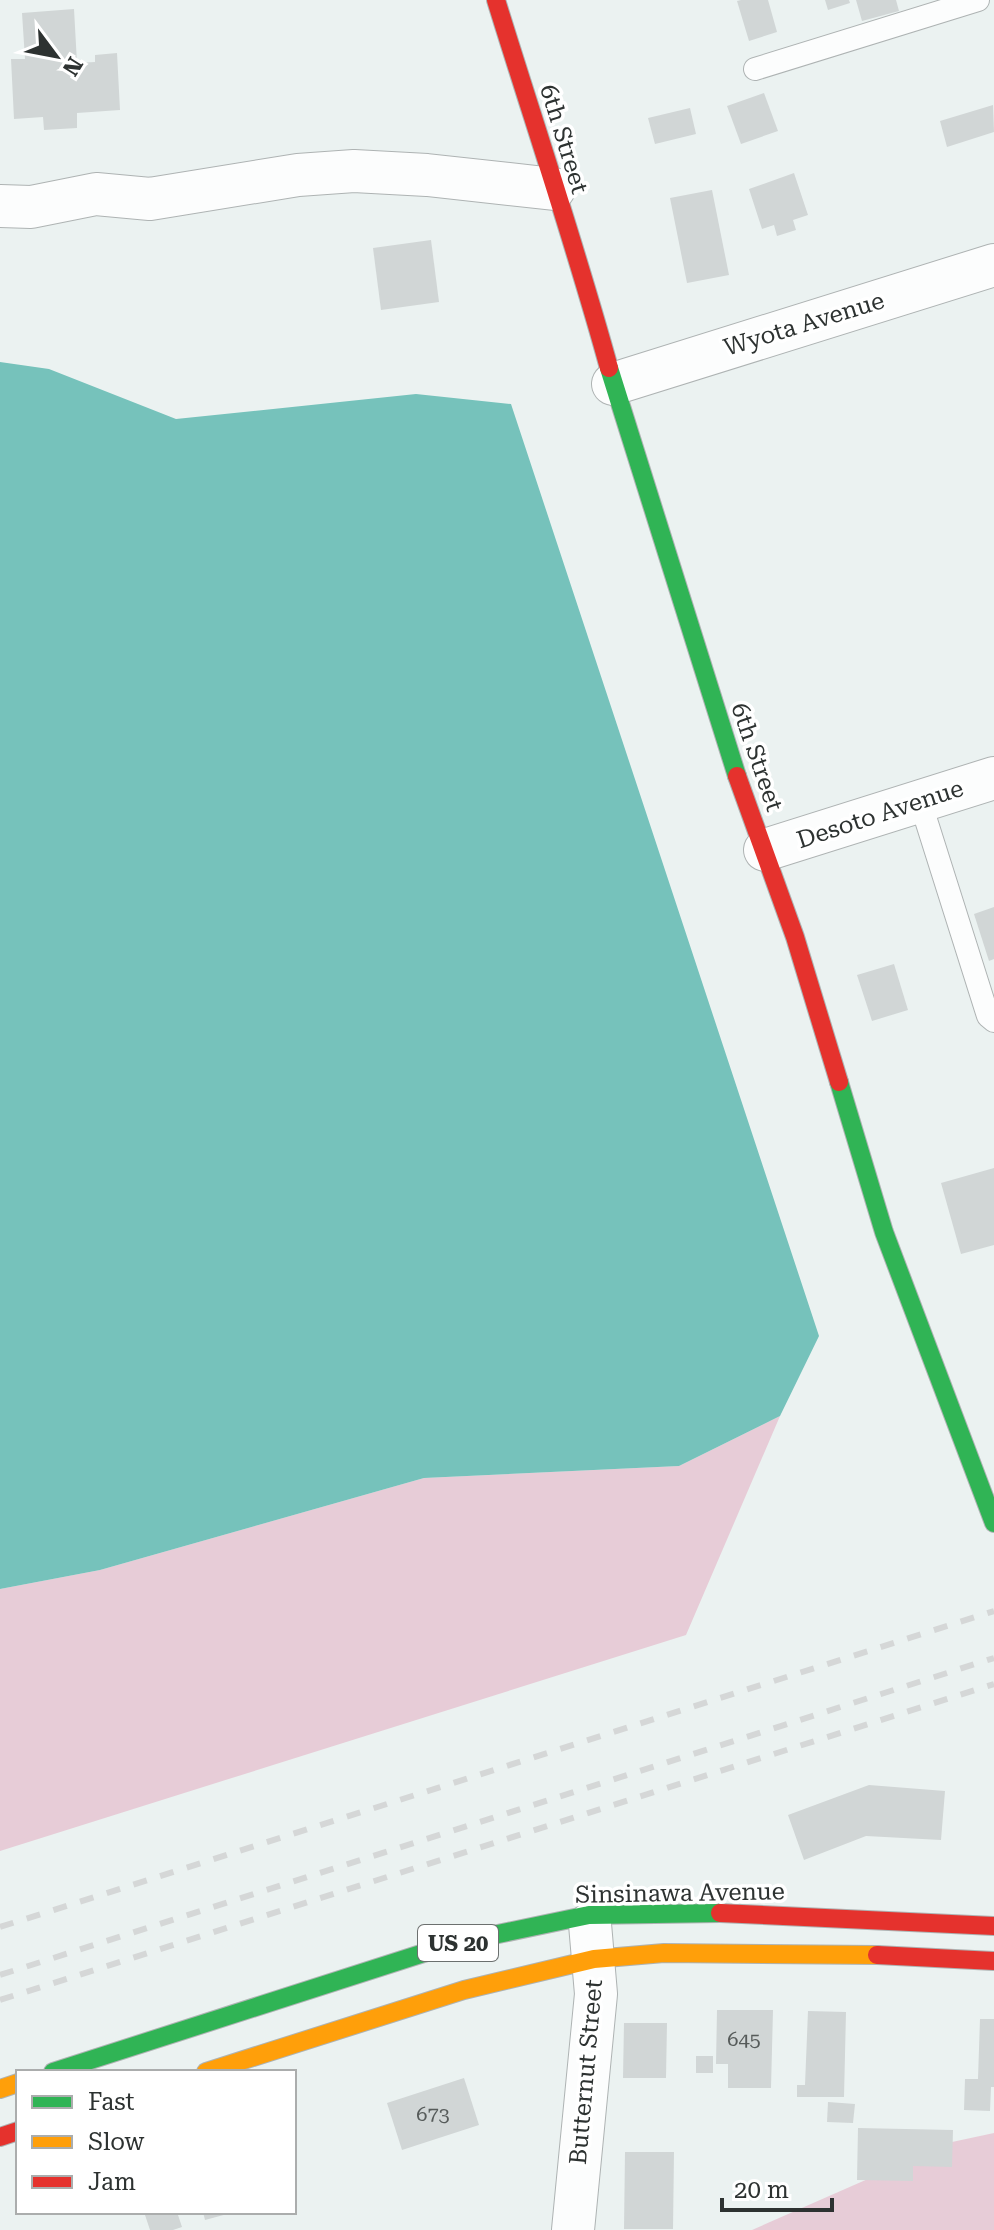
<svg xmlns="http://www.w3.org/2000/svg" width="994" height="2230" font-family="'Roboto Serif',serif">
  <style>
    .green { fill: #e7ccd7 }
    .water { fill: #76c2bb }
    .building { fill: #d1d6d6 }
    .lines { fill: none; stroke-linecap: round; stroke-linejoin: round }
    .lane-casing { stroke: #aeb3b3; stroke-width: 24 }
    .street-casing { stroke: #aeb3b3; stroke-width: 44 }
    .fast-casing { stroke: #aeb3b3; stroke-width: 20 }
    .slow-casing { stroke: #aeb3b3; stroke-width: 20 }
    .jam-casing { stroke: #aeb3b3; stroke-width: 20 }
    .lane { stroke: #fcfdfd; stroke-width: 22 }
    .street { stroke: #fcfdfd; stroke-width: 42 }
    .fast { stroke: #30b455; stroke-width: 18 }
    .slow { stroke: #ff9f0a; stroke-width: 18 }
    .jam { stroke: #e5322d; stroke-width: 18 }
    .rail { stroke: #d5d7d7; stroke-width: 6; stroke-dasharray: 14 14; stroke-linecap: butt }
    .labels { text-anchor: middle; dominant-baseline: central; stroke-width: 7; stroke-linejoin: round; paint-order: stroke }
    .number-label { font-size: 20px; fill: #565b5a }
    .shield { fill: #fff; stroke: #6c706f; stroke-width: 2 }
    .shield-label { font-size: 22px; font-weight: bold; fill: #2d3231 }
    .street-label { font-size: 24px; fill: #2d3231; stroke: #fff }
  </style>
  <rect width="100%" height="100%" fill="#ebf2f1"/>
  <g class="green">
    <path d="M780,1416l-94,219 -686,216v-262l100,-19 324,-92 255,-12z"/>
    <path d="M994,2133v97h-242l200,-88z"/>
  </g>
  <path class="water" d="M0,362l49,7 127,50 240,-25 95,10 308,932 -39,80 -101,50 -255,12 -324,92 -100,19z"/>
  <g class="building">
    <path d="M741,0h27l9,32 -28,9 -12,-40z"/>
    <path d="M825,0h24l1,3 -22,7z"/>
    <path d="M856,0h40l3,11 -37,10z"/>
    <path d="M74,9l3,54 18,-1v-7l22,-2 3,57 -43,3v15l-33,2 -1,-13 -29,2 -3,-60h14l-3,-46z"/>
    <path d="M764,93l14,38 -37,13 -14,-38z"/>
    <path d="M993,105l1,27 -47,15 -7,-26z"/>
    <path d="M690,108l6,26 -41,10 -7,-26z"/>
    <path d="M794,173l14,42 -15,5 3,10 -19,6 -3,-11 -12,4 -13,-40z"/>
    <path d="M712,190l17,85 -42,8 -17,-85z"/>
    <path d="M431,240l8,62 -58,8 -8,-62z"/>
    <path d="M994,907v52l-5,2 -15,-47z"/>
    <path d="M894,964l14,46 -36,11 -15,-46z"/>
    <path d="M994,1168v77l-33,9 -20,-71z"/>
    <path d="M869,1785l76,6 -4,49 -75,-4 -62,24 -16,-45z"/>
    <path d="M717,2010h56l-2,78h-43v-24h-12z"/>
    <path d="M808,2011l38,1 -2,85h-47v-12h8z"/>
    <path d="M980,2019h14v68h-3l-1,24 -26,-1 1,-31h13z"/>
    <path d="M624,2023h43l-1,55h-43z"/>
    <rect x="696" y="2056" width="17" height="17"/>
    <path d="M464,2078l15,47 -77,25 -15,-47z"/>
    <path d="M828,2102l27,2 -2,19 -26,-1z"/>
    <path d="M858,2128l95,2 -1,37 -39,-1v15l-56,-1z"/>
    <path d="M625,2152h49l-1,77h-49z"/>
    <path d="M144,2212h33l5,15 -9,3h-23z"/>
    <path d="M203,2212h28v1l-26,7z"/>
  </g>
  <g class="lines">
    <g class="lane-casing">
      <g id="lane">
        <path d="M755,69l223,-69"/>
        <path d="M920,801l68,215 6,5"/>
      </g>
    </g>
    <g class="street-casing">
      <g id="street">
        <path d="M0,206l31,1 65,-13 54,5 148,-24 56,-4 73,4 127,14"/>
        <path d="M613,384l381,-119"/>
        <path d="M765,850l229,-72"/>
        <path d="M573,2230l23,-236 -6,-70"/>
      </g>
    </g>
    <g class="fast-casing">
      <g id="fast">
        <path d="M609,368l128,408"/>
        <path d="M839,1082l45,150 110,291"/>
        <path d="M53,2072l402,-129 134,-28 131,-2"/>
      </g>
    </g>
    <g class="slow-casing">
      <g id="slow">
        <path d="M206,2072l258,-82 130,-31 70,-6 213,2"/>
        <path d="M0,2089l18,-6"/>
      </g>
    </g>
    <g class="jam-casing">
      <g id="jam">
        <path d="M496,0c38,123 79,244 113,368"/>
        <path d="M737,776l58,161 44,145"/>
        <path d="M720,1913l274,13"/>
        <path d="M877,1955l117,6"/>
        <path d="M0,2137l18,-6"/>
      </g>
    </g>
    <use href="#lane" class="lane"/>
    <use href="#street" class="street"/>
    <use href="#fast" class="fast"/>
    <use href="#slow" class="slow"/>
    <use href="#jam" class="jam"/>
    <g class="rail">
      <path d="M0,1927l994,-316"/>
      <path d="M0,1975l994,-317"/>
      <path d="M0,2000l994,-316"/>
    </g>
  </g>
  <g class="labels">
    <g class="number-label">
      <text x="744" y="2039">645</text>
      <text x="433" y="2114">673</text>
    </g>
    <rect class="shield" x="418" y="1925" width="80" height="36" rx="6"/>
    <g class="shield-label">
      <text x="458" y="1943">US 20</text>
    </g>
    <g class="street-label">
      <text transform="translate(564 139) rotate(73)">6th Street</text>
      <text transform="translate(804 324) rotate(-17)">Wyota Avenue</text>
      <text transform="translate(757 757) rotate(71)">6th Street</text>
      <text transform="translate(880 814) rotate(-18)">Desoto Avenue</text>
      <text transform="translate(680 1893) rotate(-1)">Sinsinawa Avenue</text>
      <text transform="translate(586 2072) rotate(-85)">Butternut Street</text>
    </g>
  </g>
  <rect x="16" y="2070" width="280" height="144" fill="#ffffff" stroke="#abadad" stroke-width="2"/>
  <rect x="32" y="2096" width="40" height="12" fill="#30b455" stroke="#abadad" stroke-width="2"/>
  <text x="88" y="2110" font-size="24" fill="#2d3231">Fast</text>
  <rect x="32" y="2136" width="40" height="12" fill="#ff9f0a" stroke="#abadad" stroke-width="2"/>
  <text x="88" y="2150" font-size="24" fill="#2d3231">Slow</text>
  <rect x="32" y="2176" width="40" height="12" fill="#e5322d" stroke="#abadad" stroke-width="2"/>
  <text x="88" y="2190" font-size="24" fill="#2d3231">Jam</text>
  <g transform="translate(56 56) rotate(122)" stroke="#ffffff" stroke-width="6" paint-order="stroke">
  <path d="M0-6L14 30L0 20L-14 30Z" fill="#2d3231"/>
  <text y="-12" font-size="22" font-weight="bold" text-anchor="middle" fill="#2d3231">N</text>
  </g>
  <path d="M722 2198v12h110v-12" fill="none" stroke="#2d3231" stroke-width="4"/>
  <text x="734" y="2198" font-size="24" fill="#2d3231" stroke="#ffffff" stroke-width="6" paint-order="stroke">20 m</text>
</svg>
